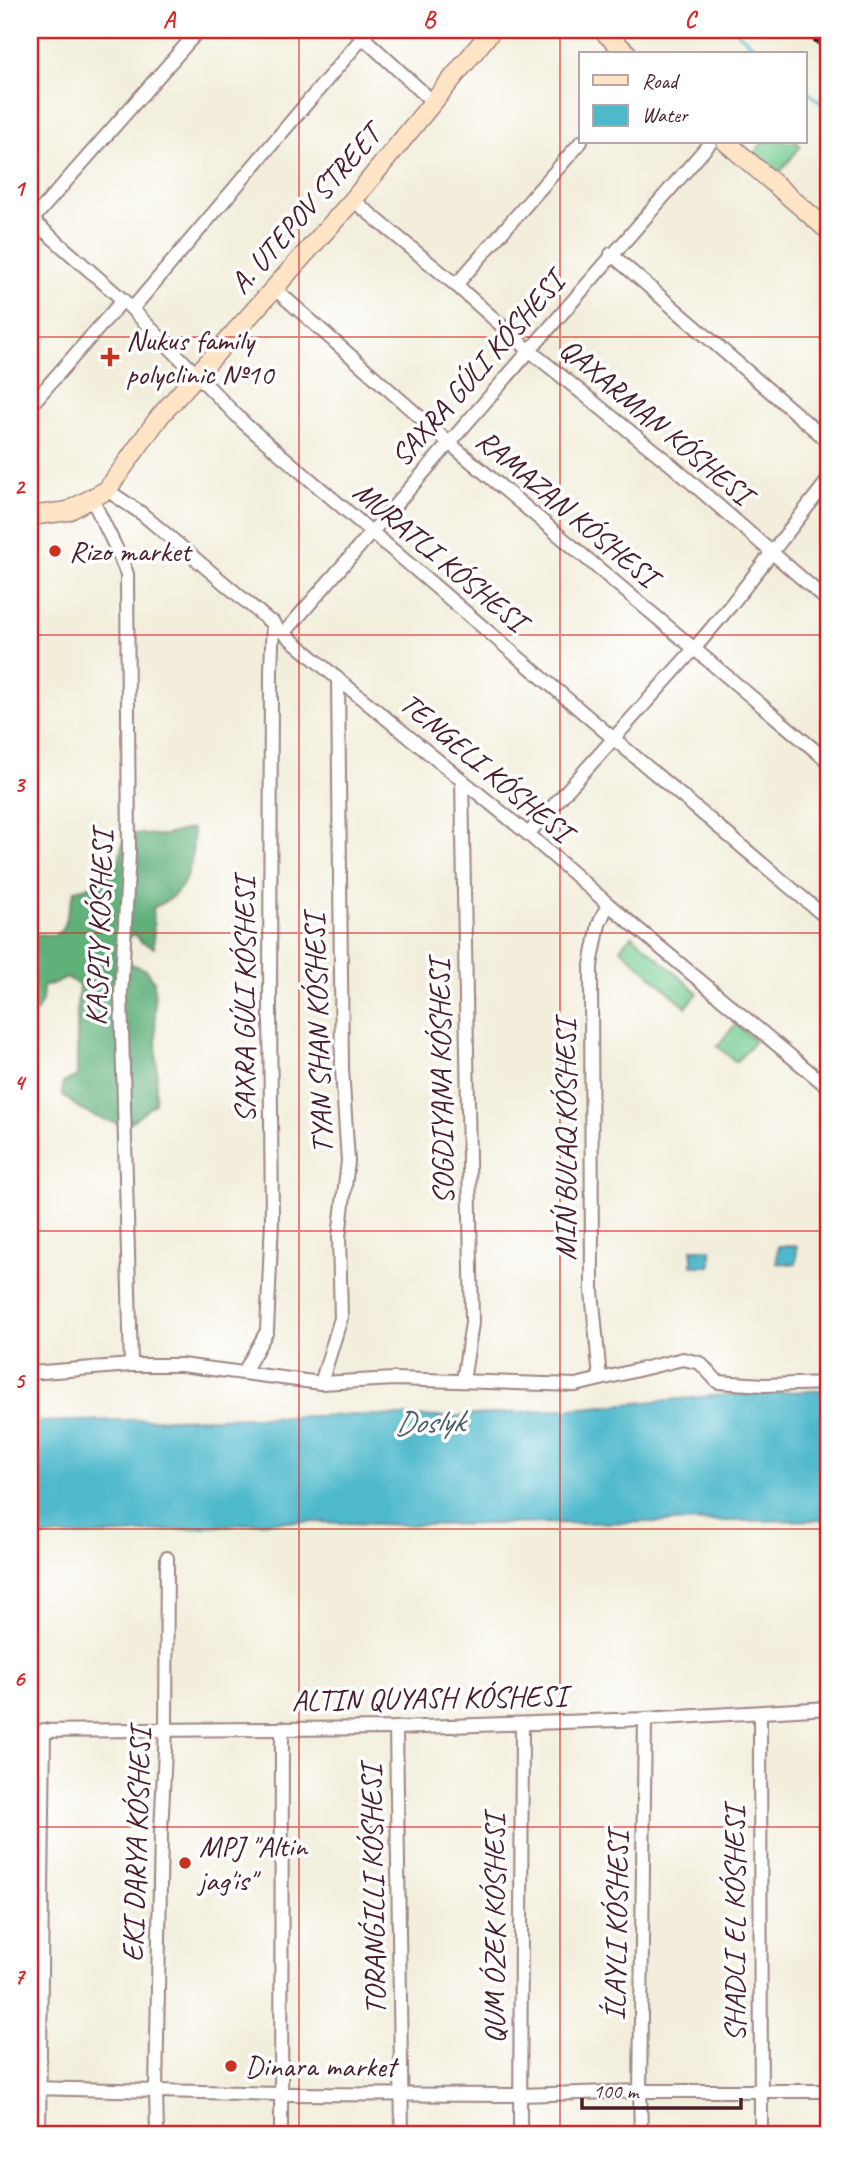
<svg xmlns="http://www.w3.org/2000/svg" width="859" height="2164" font-family="Caveat,sans-serif">
  <style>
    .green { fill: #75cc90; stroke: #60765e; stroke-width: 2 }
    .forest { fill: #60b07a; stroke: #556852; stroke-width: 2 }
    .water { fill: #4fb9cc; stroke: #4c6c7c; stroke-width: 2 }
    .lines { fill: none; stroke-linecap: round; stroke-linejoin: round }
    .stream { stroke: #4fb9cc; stroke-width: 3.5 }
    .street-casing { stroke: #9e8683; stroke-width: 16 }
    .secondary-casing { stroke: #9e8683; stroke-width: 21 }
    .street { stroke: #fff; stroke-width: 12 }
    .secondary { stroke: #ffe4c6; stroke-width: 18 }
    .rail-casing { stroke: #4a1f2b; stroke-width: 6 }
    .rail { stroke: #fff; stroke-width: 3.5; stroke-dasharray: 10; stroke-linecap: butt }
    .grid { fill: none; stroke: #d62828; stroke-width: 2; stroke-opacity: 0.55 }
    .poi-dot { fill: #c8321e; stroke: #fff; stroke-width: 2.5 }
    .labels { text-anchor: middle; dominant-baseline: central; stroke-width: 7; stroke-linejoin: round; paint-order: stroke }
    .street-label { font-size: 30px; fill: #4a1f2b; stroke: #fff }
    .poi-label { font-size: 30px; fill: #4a1f2b; stroke: #fff; text-anchor: start }
    .water-label { font-size: 32px; font-style: italic; fill: #4c5d6b; stroke: #fff }
    .neatline { fill: none; stroke: #d62828; stroke-width: 2.5 }
    .grid-label { font-size: 23px; text-anchor: middle; font-weight: bold; fill: #d62828 }
  </style>
  <rect width="100%" height="100%" fill="#fff"/>
  <filter id="ink" filterUnits="userSpaceOnUse"><feTurbulence type="fractalNoise" baseFrequency=".0143" numOctaves="2"/><feDisplacementMap in="SourceGraphic" scale="14" xChannelSelector="R" yChannelSelector="G"/><feConvolveMatrix kernelMatrix="1 2 1 2 8 2 1 2 1" color-interpolation-filters="sRGB"/></filter>
  <filter id="wash" filterUnits="userSpaceOnUse"><feTurbulence type="fractalNoise" baseFrequency=".00686" numOctaves="4" result="noise"/><feDisplacementMap in="SourceGraphic" scale="28" xChannelSelector="R" yChannelSelector="G"/><feGaussianBlur stdDeviation="1.57" result="paint"/><feColorMatrix in="noise" values="0 0 0 0 0 0 0 0 0 0 0 0 0 0 0 0 0 1.4 0 .05"/><feComposite in="paint" operator="in"/></filter>
  <g filter="url(#wash)">
    <rect width="100%" height="100%" fill="#f2eedb"/>
    <g class="green">
      <path d="M763,142h33l5,4 -25,31 -23,-22z"/>
      <path d="M632,935l66,58 -12,14 -66,-59z"/>
      <path d="M736,1024l19,17 -19,21 -19,-16z"/>
    </g>
    <path class="forest" d="M193,829c1,23 -2,52 -21,68 -6,4 -13,8 -19,11l1,40 -13,-6 -7,-9 -14,15 11,16 16,6 7,11 3,89 -2,33 -28,22c-27,-5 -45,-11 -65,-31l1,-11 14,-7v-68l2,-23 -11,-7 -25,9 -1,14 -6,12 -6,-1v-78l24,1 8,-4 13,-41c14,-3 36,-11 42,-25 6,-12 1,-17 12,-31 11,-1 26,2 36,1 10,-2 18,-6 28,-6z"/>
    <g class="water">
      <path d="M778,1246h19l-1,18 -19,-1z"/>
      <rect x="692" y="1249" width="19" height="17"/>
      <path d="M829,1390v130l-416,5 -133,-4 -154,13 -96,3v-115l328,-7 86,2 139,-9 139,-13z"/>
    </g>
    <g class="lines">
      <g class="stream">
        <path d="M735,30l28,24"/>
        <path d="M805,89l24,21"/>
      </g>
    </g>
  </g>
  <g filter="url(#ink)">
    <g class="lines">
      <g class="street-casing">
        <g id="street">
          <path d="M355,30l78,72"/>
          <path d="M353,200l103,85 73,65 140,113 160,139"/>
          <path d="M30,218l93,82 122,124 369,315 215,181"/>
          <path d="M32,220l167,-190"/>
          <path d="M611,254l218,188"/>
          <path d="M456,285l125,-143"/>
          <path d="M275,289l173,153 381,320"/>
          <path d="M132,309l237,-279"/>
          <path d="M30,406l93,-106"/>
          <path d="M107,490l34,23 197,166 190,155 80,70 221,184"/>
          <path d="M92,499l26,53 9,22 2,280 -8,140 10,371"/>
          <path d="M285,632l426,-490"/>
          <path d="M462,780l10,543 -9,58"/>
          <path d="M528,834l166,-185 37,-44 98,-126"/>
          <path d="M244,1372l23,-41 5,-111 -2,-209 1,-341 2,-48"/>
          <path d="M30,1373l101,-8h50l140,18 73,-4 182,6 107,-26 17,4 18,19 46,3 65,-2"/>
          <path d="M600,1379l-8,-88 -1,-326 8,-41 9,-20"/>
          <path d="M321,1383l20,-65 -2,-81 9,-76 -6,-92 -4,-390"/>
          <path d="M760,1713l1,421"/>
          <path d="M396,1728l6,406"/>
          <path d="M30,1731l366,-3 249,-9 184,-11"/>
          <path d="M30,2088l251,6 239,1 120,-4h189"/>
          <path d="M39,2134l5,-404"/>
          <path d="M157,2134l-1,-43 5,-258 5,-104 1,-171"/>
          <path d="M281,2134l1,-406"/>
          <path d="M520,2134l2,-410"/>
          <path d="M641,2134l-1,-43 5,-372"/>
        </g>
      </g>
      <g class="secondary-casing">
        <g id="secondary">
          <path d="M602,30l26,24"/>
          <path d="M726,142l103,89"/>
          <path d="M30,516l38,-5 39,-21 53,-74 193,-216 139,-170"/>
        </g>
      </g>
      <use href="#street" class="street"/>
      <use href="#secondary" class="secondary"/>
      <g class="rail-casing">
        <path id="rail" d="M804,30l25,21"/>
      </g>
      <use href="#rail" class="rail"/>
    </g>
  </g>
  <path class="grid" d="M299,30v2104M560,30v2104M30,337h799M30,635h799M30,933h799M30,1231h799M30,1529h799M30,1827h799"/>
  <g class="poi-dot">
    <path d="M106.5 346.5h7v7h7v7h-7v7h-7v-7h-7v-7h7z"/>
    <circle cx="55" cy="551" r="7"/>
    <circle cx="185" cy="1863" r="7"/>
    <circle cx="231" cy="2066" r="7"/>
  </g>
  <g class="labels">
    <g class="street-label">
      <text transform="translate(305 209) rotate(-49)">A. UTEPOV STREET</text>
      <text transform="translate(477 369) rotate(-49)">SAXRA GÚLI KÓSHESI</text>
      <text transform="translate(656 421) rotate(40)">QAXARMAN KÓSHESI</text>
      <text transform="translate(567 508) rotate(40)">RAMAZAN KÓSHESI</text>
      <text transform="translate(440 556) rotate(40)">MURATLI KÓSHESI</text>
      <text transform="translate(486 767) rotate(40)">TENGELI KÓSHESI</text>
      <text transform="translate(99 928) rotate(-88)">KASPIY KÓSHESI</text>
      <text transform="translate(244 1000) rotate(-90)">SAXRA GÚLI KÓSHESI</text>
      <text transform="translate(318 1034) rotate(-92)">TYAN SHAN KÓSHESI</text>
      <text transform="translate(441 1082) rotate(-91)">SOGDIYANA KÓSHESI</text>
      <text transform="translate(565 1140) rotate(-90)">MIŃ BULAQ KÓSHESI</text>
      <text transform="translate(429 1698) rotate(-1)">ALTIN QUYASH KÓSHESI</text>
      <text transform="translate(136 1845) rotate(-88)">EKI DARYA KÓSHESI</text>
      <text transform="translate(373 1890) rotate(-91)">TORANǴILLI KÓSHESI</text>
      <text transform="translate(734 1924) rotate(-90)">SHADLI EL KÓSHESI</text>
      <text transform="translate(616 1926) rotate(-89)">ÍLAYLI KÓSHESI</text>
      <text transform="translate(494 1929) rotate(-90)">QUM ÓZEK KÓSHESI</text>
    </g>
    <g class="poi-label">
      <text x="126" y="340">Nukus family<tspan x="126" dy="34">polyclinic №10</tspan></text>
      <text x="69" y="551">Rizo market</text>
      <text x="199" y="1846">MPJ "Altin<tspan x="199" dy="34">jag'is"</tspan></text>
      <text x="245" y="2066">Dinara market</text>
    </g>
    <g class="water-label">
      <text transform="translate(429 1422) rotate(-2)">Doslyk</text>
    </g>
  </g>
  <rect width="859" height="2164" fill="none" stroke="#fff" stroke-width="77"/>
  <rect x="579" y="52" width="228" height="91" fill="#ffffff" stroke="#b7a5aa" stroke-width="2"/>
  <rect x="593" y="75" width="35" height="10" fill="#ffe4c6" stroke="#b7a5aa" stroke-width="2"/>
  <text x="642" y="88" font-size="21" fill="#4a1f2b">Road</text>
  <rect x="593" y="105" width="35" height="21" fill="#4fb9cc" stroke="#b7a5aa" stroke-width="2"/>
  <text x="642" y="122" font-size="21" fill="#4a1f2b">Water</text>
  <path d="M582 2098v10h159v-10" fill="none" stroke="#4a1f2b" stroke-width="3.5"/>
  <text x="593" y="2098" font-size="21" fill="#4a1f2b" stroke="#ffffff" stroke-width="5" paint-order="stroke">100 m</text>
  <rect x="38" y="38" width="782" height="2088" class="neatline"/>
  <g class="grid-label">
    <text x="169" y="27">A</text>
    <text x="429" y="27">B</text>
    <text x="690" y="27">C</text>
    <text x="19" y="196">1</text>
    <text x="19" y="494">2</text>
    <text x="19" y="792">3</text>
    <text x="19" y="1090">4</text>
    <text x="19" y="1388">5</text>
    <text x="19" y="1686">6</text>
    <text x="19" y="1984">7</text>
  </g>
</svg>
